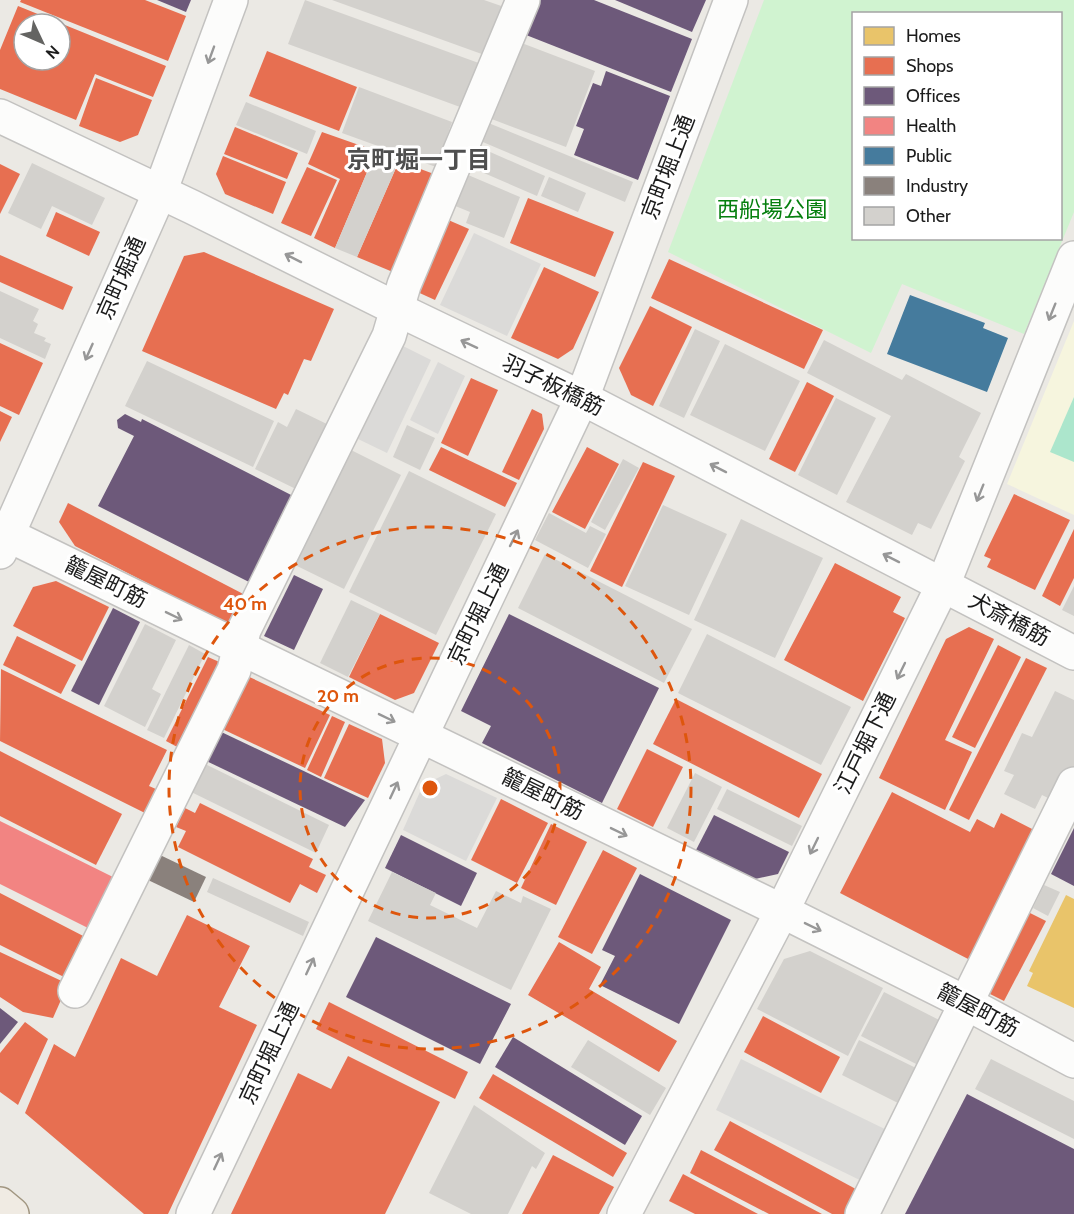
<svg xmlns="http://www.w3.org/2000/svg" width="1074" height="1214" font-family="Cabin,'Noto Sans JP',sans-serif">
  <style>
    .education { fill: #f6f5de }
    .park { fill: #d0f3d0; fill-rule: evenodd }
    .pitch { fill: #ace6cc }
    .parking { fill: #dbdad8 }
    .homes { fill: #e9c46a }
    .shops { fill: #e76f51; fill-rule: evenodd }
    .offices { fill: #6d597a }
    .health { fill: #f28482 }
    .public { fill: #457b9d }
    .industry { fill: #8a817c }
    .building { fill: #d3d1cd }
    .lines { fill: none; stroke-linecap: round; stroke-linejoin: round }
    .minor-casing { stroke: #c3c2c0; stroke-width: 36 }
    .major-casing { stroke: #a19681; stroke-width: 36 }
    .minor { stroke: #fcfcfb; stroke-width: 33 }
    .major { stroke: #f0ebe3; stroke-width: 33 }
    .oneway { stroke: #979797 }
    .ring { fill: none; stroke: #de560d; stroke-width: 3; stroke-dasharray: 10 8 }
    .labels { text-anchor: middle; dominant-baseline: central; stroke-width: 6; stroke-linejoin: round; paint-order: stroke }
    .street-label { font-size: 22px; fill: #1c1c1c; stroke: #fff }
    .park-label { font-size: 22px; fill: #057f0e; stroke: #fff }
    .neighbourhood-label { font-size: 24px; font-weight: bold; fill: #4f4f4f; stroke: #fff }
    .centre { fill: #de560d; stroke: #fff; stroke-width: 3 }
    .ring-label { font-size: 18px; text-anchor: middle; font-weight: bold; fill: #de560d; stroke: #fff; stroke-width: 6; stroke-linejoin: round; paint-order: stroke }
  </style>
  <rect width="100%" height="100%" fill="#ebe9e4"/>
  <path class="education" d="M1074,321v194l-67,-31z"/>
  <path class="park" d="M764,0h310v212l-50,122 -122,-50 -31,69 -203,-101zM854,14h206v224h-206z"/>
  <path class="pitch" d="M1074,397v65l-24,-10z"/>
  <g class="parking">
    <path d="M474,233l67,31 -34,72 -67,-31z"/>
    <path d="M403,346l28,14 -44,93 -29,-14z"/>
    <path d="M438,362l27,14 -27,58 -28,-14z"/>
    <path d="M446,774l51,24 -31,63 -63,-31 20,-45z"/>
    <path d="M741,1059l152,74 -25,51 -152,-74z"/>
  </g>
  <path class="homes" d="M1066,895l8,4v109l-47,-22 6,-13 -4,-2z"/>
  <g class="shops">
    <path d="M21,0h124l41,16 -18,45 -148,-59z"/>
    <path d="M18,6l148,60 -13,31 -58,-23 -19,46 -76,-31v-39zM24,24h36v36h-36z"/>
    <path d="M267,51l90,36 -18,44 -90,-35z"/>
    <path d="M96,78l56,22 -14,35 -18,7 -41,-16z"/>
    <path d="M235,127l63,26 -11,26 -63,-25z"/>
    <path d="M322,132l54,19 -41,97 -21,-10 26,-59 -32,-15z"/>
    <path d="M223,156l63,26 -13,32 -48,-20 -9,-20z"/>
    <path d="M399,161l43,16 -42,98 -43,-18z"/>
    <path d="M0,164l20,10 -20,40z"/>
    <path d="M307,167l30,13 -26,56 -30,-13z"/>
    <path d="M528,198l86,34 -19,45 -85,-34z"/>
    <path d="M56,212l44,20 -11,24 -43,-20z"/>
    <path d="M446,219l23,10 -34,71 -22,-10z"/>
    <path d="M204,252l130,57 -23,52 -7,-2 -16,36 -4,-2 -8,16 -134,-58 42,-95z"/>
    <path d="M0,255l73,32 -10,23 -63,-28z"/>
    <path d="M669,259l154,71 -19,39 -153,-71z"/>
    <path d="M544,267l55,25 -26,57 -15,10 -47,-21z"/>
    <path d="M650,306l42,21 -39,79 -22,-11 -12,-27z"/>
    <path d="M0,343l43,20 -24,52 -19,-9z"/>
    <path d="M471,378l27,12 -30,66 -27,-13z"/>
    <path d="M807,382l27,14 -39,76 -26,-13z"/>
    <path d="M532,409l10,5 2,15 -25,51 -17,-8z"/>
    <path d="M0,411l12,6 -12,25z"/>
    <path d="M441,447l76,36 -12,24 -76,-37z"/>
    <path d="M587,447l32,17 -34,65 -33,-17z"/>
    <path d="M643,462l32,14 -53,111 -32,-16z"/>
    <path d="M1014,494l56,26 -35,70 -48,-23 4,-8 -7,-3z"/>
    <path d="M68,503l183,95 -16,30 -160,-82 -16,-24z"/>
    <path d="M1074,529v49l-14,28 -18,-10z"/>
    <path d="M835,563l66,34 -8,15 12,6 -42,83 -79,-41z"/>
    <path d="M56,581l53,26 -27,54 -69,-35 20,-39z"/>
    <path d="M380,614l59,29 -25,50 -19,7 -46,-23z"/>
    <path d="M969,627l25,12 -49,101 27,12 -27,58 -66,-32 67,-139z"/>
    <path d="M17,636l59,29 -15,29 -58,-29z"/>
    <path d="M998,645l23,12 -46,91 -23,-11z"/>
    <path d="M208,657l16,7 -43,85 -15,-8z"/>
    <path d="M1026,658l21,10 -78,152 -20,-10z"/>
    <path d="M1,669l166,81 -18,36 16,7 -12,24 -153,-76z"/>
    <path d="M241,673l89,42 -25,53 -89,-42z"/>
    <path d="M676,699l146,75 -23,44 -146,-74z"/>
    <path d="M332,716l13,6 -24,55 -14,-7z"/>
    <path d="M349,724l33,15 3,24 -17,35 -44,-20z"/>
    <path d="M647,749l36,18 -30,60 -36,-18z"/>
    <path d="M0,751l122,63 -26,51 -96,-49z"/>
    <path d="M892,792l78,40 7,-13 17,9 7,-15 37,19 -66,129 -132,-68z"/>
    <path d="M501,799l47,24 -31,60 -46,-23z"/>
    <path d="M200,803l113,56 -4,8 17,8 -9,18 -17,-9 -10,19 -112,-56 8,-16 -10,-4 9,-19 10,5z"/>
    <path d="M551,824l36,18 -31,63 -35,-17z"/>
    <path d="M603,850l34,18 -45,86 -34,-17z"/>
    <path d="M0,893l91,47 -21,40 -70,-35z"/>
    <path d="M1028,912l18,9 -42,80 -18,-9z"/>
    <path d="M187,915l63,31 -31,61 38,18 -89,189h-24l-119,-101 29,-69 21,13 46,-99 36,18z"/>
    <path d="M559,942l42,25 -12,22 88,52 -18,31 -131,-77z"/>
    <path d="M0,952l68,32 -15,34 -30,-6 -23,-15z"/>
    <path d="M329,1002l139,70 -13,27 -139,-70z"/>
    <path d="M763,1016l77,41 -19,36 -77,-41z"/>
    <path d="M25,1022l23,17 -30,66 -18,-13v-39z"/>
    <path d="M348,1056l92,46 -55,112h-154l67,-141 33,16z"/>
    <path d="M493,1074l134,79 -14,24 -134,-79z"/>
    <path d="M730,1121l135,73 -12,20h-21l-118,-64z"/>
    <path d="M701,1150l121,64h-53l-79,-41z"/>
    <path d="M553,1155l61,32 -15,27h-77z"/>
    <path d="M683,1174l75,40h-63l-26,-13z"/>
  </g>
  <g class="offices">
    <path d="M157,0h34l-5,12z"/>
    <path d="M534,0h60l98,39 -21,53 -150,-59z"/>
    <path d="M615,0h91l-14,32z"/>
    <path d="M606,71l64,25 -32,84 -64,-25 10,-26 -8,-3 17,-43 8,3z"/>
    <path d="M125,414l16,8 1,-3 155,79 -44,86 -155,-78 36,-70 -16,-8 -1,-8z"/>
    <path d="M294,575l29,14 -29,61 -30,-14z"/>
    <path d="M113,608l27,14 -41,83 -28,-14z"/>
    <path d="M509,614l150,74 -57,115 -120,-60 9,-17 -30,-15z"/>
    <path d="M215,729l150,71 -20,27 -145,-69z"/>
    <path d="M714,815l75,37 -11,22 -23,5 -59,-29z"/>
    <path d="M1074,828v58l-23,-12z"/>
    <path d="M401,835l76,38 -16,33 -76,-38z"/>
    <path d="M640,874l91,46 -52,104 -79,-39 15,-29 -13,-6z"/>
    <path d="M376,937l135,67 -31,60 -134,-67z"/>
    <path d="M0,1008l18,14 -18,22z"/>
    <path d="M513,1037l129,79 -17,29 -130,-78z"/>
    <path d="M967,1094l107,55v65h-169z"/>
  </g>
  <path class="health" d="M0,821l119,59 -25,51 -94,-47z"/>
  <path class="public" d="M910,295l75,28 -2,5 25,10 -21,54 -100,-38z"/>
  <path class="industry" d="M160,855l46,22 -12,25 -46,-22z"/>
  <g class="building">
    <path d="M305,0l182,66 -16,45 -183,-67z"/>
    <path d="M332,0h152l23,8 -17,49z"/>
    <path d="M519,42l76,29 -29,76 -77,-29z"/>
    <path d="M359,87l93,35 -16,45 -94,-34z"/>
    <path d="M246,102l70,29 -9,23 -71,-29z"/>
    <path d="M486,122l147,60 -8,20 -147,-62z"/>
    <path d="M472,144l73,32 -8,20 -74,-32z"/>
    <path d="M376,151l23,10 -42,96 -22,-9z"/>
    <path d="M32,163l73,35 -13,27 -40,-19 -11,23 -33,-16z"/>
    <path d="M461,172l59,25 -16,41 -38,-15 4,-11 -22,-9z"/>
    <path d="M549,177l37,16 -8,19 -37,-16z"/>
    <path d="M0,291l39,18 -6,12 5,3 -4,9 12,5 -2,3 7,3 -6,15 -45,-21z"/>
    <path d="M695,329l25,12 -36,77 -25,-12z"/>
    <path d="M824,340l78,40 4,-6 75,39 -22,44 6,4 -34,68 -13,-6 -6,12 -66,-33 45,-86 -84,-43z"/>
    <path d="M725,344l75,37 -35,70 -75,-36z"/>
    <path d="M147,361l127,60 -21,46 -128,-61z"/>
    <path d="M836,398l40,20 -39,77 -39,-20z"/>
    <path d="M296,409l37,18 -31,65 -47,-23 23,-47 9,5z"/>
    <path d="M407,425l28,13 -15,32 -27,-13z"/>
    <path d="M351,450l50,25 -57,114 -49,-24z"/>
    <path d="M623,459l16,9 -34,62 -14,-8z"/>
    <path d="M409,471l87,43 -60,121 -87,-43z"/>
    <path d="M663,505l64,29 -38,81 -64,-29z"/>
    <path d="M549,513l37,20 4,-7 16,8 -18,34 -53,-28z"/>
    <path d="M741,519l82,39 -48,100 -81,-38z"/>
    <path d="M545,554l147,75 -28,54 -146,-75z"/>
    <path d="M1074,586v30l-12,-6z"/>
    <path d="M351,600l29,14 -32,63 -28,-14z"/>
    <path d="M145,624l31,16 -24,49 9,5 -16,33 -41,-21z"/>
    <path d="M707,634l144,73 -30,58 -143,-72z"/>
    <path d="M189,645l16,9 -41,84 -17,-8z"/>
    <path d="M1055,691l19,9v72l-16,31 -16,-8 -7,14 -31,-15 10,-19 -10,-4 18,-38 10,4z"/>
    <path d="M197,760l132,65 -13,28 -133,-65z"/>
    <path d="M695,773l27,14 -28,55 -27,-14z"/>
    <path d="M727,789l75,37 -10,20 -75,-37z"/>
    <path d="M392,872l44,21 -6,12 47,23 19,-37 25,12 2,-7 28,13 -40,81 -143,-69z"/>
    <path d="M213,878l96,44 -6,14 -96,-44z"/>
    <path d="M1044,885l16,7 -12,24 -15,-8z"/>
    <path d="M810,951l73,37 -35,68 -91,-47 27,-50z"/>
    <path d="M884,992l63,32 -23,44 -63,-32z"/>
    <path d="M588,1040l78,48 -16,27 -79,-48z"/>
    <path d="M859,1040l59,29 -18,35 -58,-29z"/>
    <path d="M991,1059l83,42v38l-99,-50z"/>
    <path d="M474,1105l71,48 -9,16 -4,-3 -24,48h-37l-42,-21z"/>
  </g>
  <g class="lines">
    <g class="minor-casing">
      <g id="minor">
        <path d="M0,116l192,91 205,102 185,89 492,255"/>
        <path d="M8,535l774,376 184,92 108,58"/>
        <path d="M0,552l160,-360 71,-192"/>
        <path d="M75,991l159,-321 10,-40 145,-294 15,-51 119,-285"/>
        <path d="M193,1214l389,-816 149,-398"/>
        <path d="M624,1214l158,-303 161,-326 131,-327"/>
        <path d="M862,1214l212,-430"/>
      </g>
    </g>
    <g class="major-casing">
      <path id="major" d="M0,1204l12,10"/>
    </g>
    <use href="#minor" class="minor"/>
    <use href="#major" class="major"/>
  </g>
  <defs><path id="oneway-shaft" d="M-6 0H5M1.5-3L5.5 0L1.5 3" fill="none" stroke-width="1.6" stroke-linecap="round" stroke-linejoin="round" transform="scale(1.5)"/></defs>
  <g class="oneway">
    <use href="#oneway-shaft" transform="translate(211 55) rotate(110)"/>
    <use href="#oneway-shaft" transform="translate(293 258) rotate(-153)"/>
    <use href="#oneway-shaft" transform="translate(1052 312) rotate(112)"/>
    <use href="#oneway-shaft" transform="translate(469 344) rotate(-155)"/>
    <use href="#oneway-shaft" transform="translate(89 352) rotate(114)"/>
    <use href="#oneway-shaft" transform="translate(718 468) rotate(-153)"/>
    <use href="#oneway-shaft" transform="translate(980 493) rotate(112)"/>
    <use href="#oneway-shaft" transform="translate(514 538) rotate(-64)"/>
    <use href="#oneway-shaft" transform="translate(891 558) rotate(-153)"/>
    <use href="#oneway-shaft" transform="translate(174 616) rotate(26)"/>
    <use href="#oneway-shaft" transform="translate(901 671) rotate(116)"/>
    <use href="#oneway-shaft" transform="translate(387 718) rotate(26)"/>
    <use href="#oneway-shaft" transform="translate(394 790) rotate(-65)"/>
    <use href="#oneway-shaft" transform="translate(619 832) rotate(26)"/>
    <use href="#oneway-shaft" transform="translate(814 846) rotate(116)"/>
    <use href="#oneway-shaft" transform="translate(813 927) rotate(26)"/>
    <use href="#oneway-shaft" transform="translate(310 966) rotate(-65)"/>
    <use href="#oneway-shaft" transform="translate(218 1161) rotate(-65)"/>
  </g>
  <g class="ring">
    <circle cx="430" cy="788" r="130"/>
    <circle cx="430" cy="788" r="261"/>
  </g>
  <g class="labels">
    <g class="street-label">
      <text transform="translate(668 167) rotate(-69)">京町堀上通</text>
      <text transform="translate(121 278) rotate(-66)">京町堀通</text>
      <text transform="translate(553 385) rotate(26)">羽子板橋筋</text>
      <text transform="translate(106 582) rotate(26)">籠屋町筋</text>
      <text transform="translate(478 614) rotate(-64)">京町堀上通</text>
      <text transform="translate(1009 619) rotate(28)">犬斎橋筋</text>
      <text transform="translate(865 743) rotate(-64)">江戸堀下通</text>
      <text transform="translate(543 794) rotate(26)">籠屋町筋</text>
      <text transform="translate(978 1010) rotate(28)">籠屋町筋</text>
      <text transform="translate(269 1053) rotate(-65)">京町堀上通</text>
    </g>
    <g class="park-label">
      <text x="772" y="209">西船場公園</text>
    </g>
    <g class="neighbourhood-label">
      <text x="419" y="159">京町堀一丁目</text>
    </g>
  </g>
  <circle cx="430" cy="788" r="9" class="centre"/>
  <g class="ring-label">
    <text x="245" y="610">40 m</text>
    <text x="338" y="702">20 m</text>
  </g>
  <rect x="852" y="12" width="210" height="228" fill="#ffffff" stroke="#a4a4a4" stroke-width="1.5"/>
  <rect x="864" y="27" width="30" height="18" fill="#e9c46a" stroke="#a4a4a4" stroke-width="1.5"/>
  <text x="906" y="42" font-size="18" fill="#1c1c1c">Homes</text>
  <rect x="864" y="57" width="30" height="18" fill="#e76f51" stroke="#a4a4a4" stroke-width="1.5"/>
  <text x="906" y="72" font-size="18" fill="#1c1c1c">Shops</text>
  <rect x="864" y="87" width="30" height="18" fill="#6d597a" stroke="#a4a4a4" stroke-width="1.5"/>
  <text x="906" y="102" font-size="18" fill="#1c1c1c">Offices</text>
  <rect x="864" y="117" width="30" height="18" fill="#f28482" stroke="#a4a4a4" stroke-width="1.5"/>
  <text x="906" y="132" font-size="18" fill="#1c1c1c">Health</text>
  <rect x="864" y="147" width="30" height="18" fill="#457b9d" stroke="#a4a4a4" stroke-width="1.5"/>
  <text x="906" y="162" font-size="18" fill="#1c1c1c">Public</text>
  <rect x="864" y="177" width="30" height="18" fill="#8a817c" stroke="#a4a4a4" stroke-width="1.5"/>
  <text x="906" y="192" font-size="18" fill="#1c1c1c">Industry</text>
  <rect x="864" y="207" width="30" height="18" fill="#d3d1cd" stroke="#a4a4a4" stroke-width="1.5"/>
  <text x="906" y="222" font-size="18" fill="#1c1c1c">Other</text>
  <g transform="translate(42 42) rotate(134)"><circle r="28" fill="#ffffff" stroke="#a4a4a4" stroke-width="1.5"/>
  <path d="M0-4.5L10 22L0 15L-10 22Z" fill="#646462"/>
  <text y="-9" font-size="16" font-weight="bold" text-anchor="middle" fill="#1c1c1c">N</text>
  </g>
</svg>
